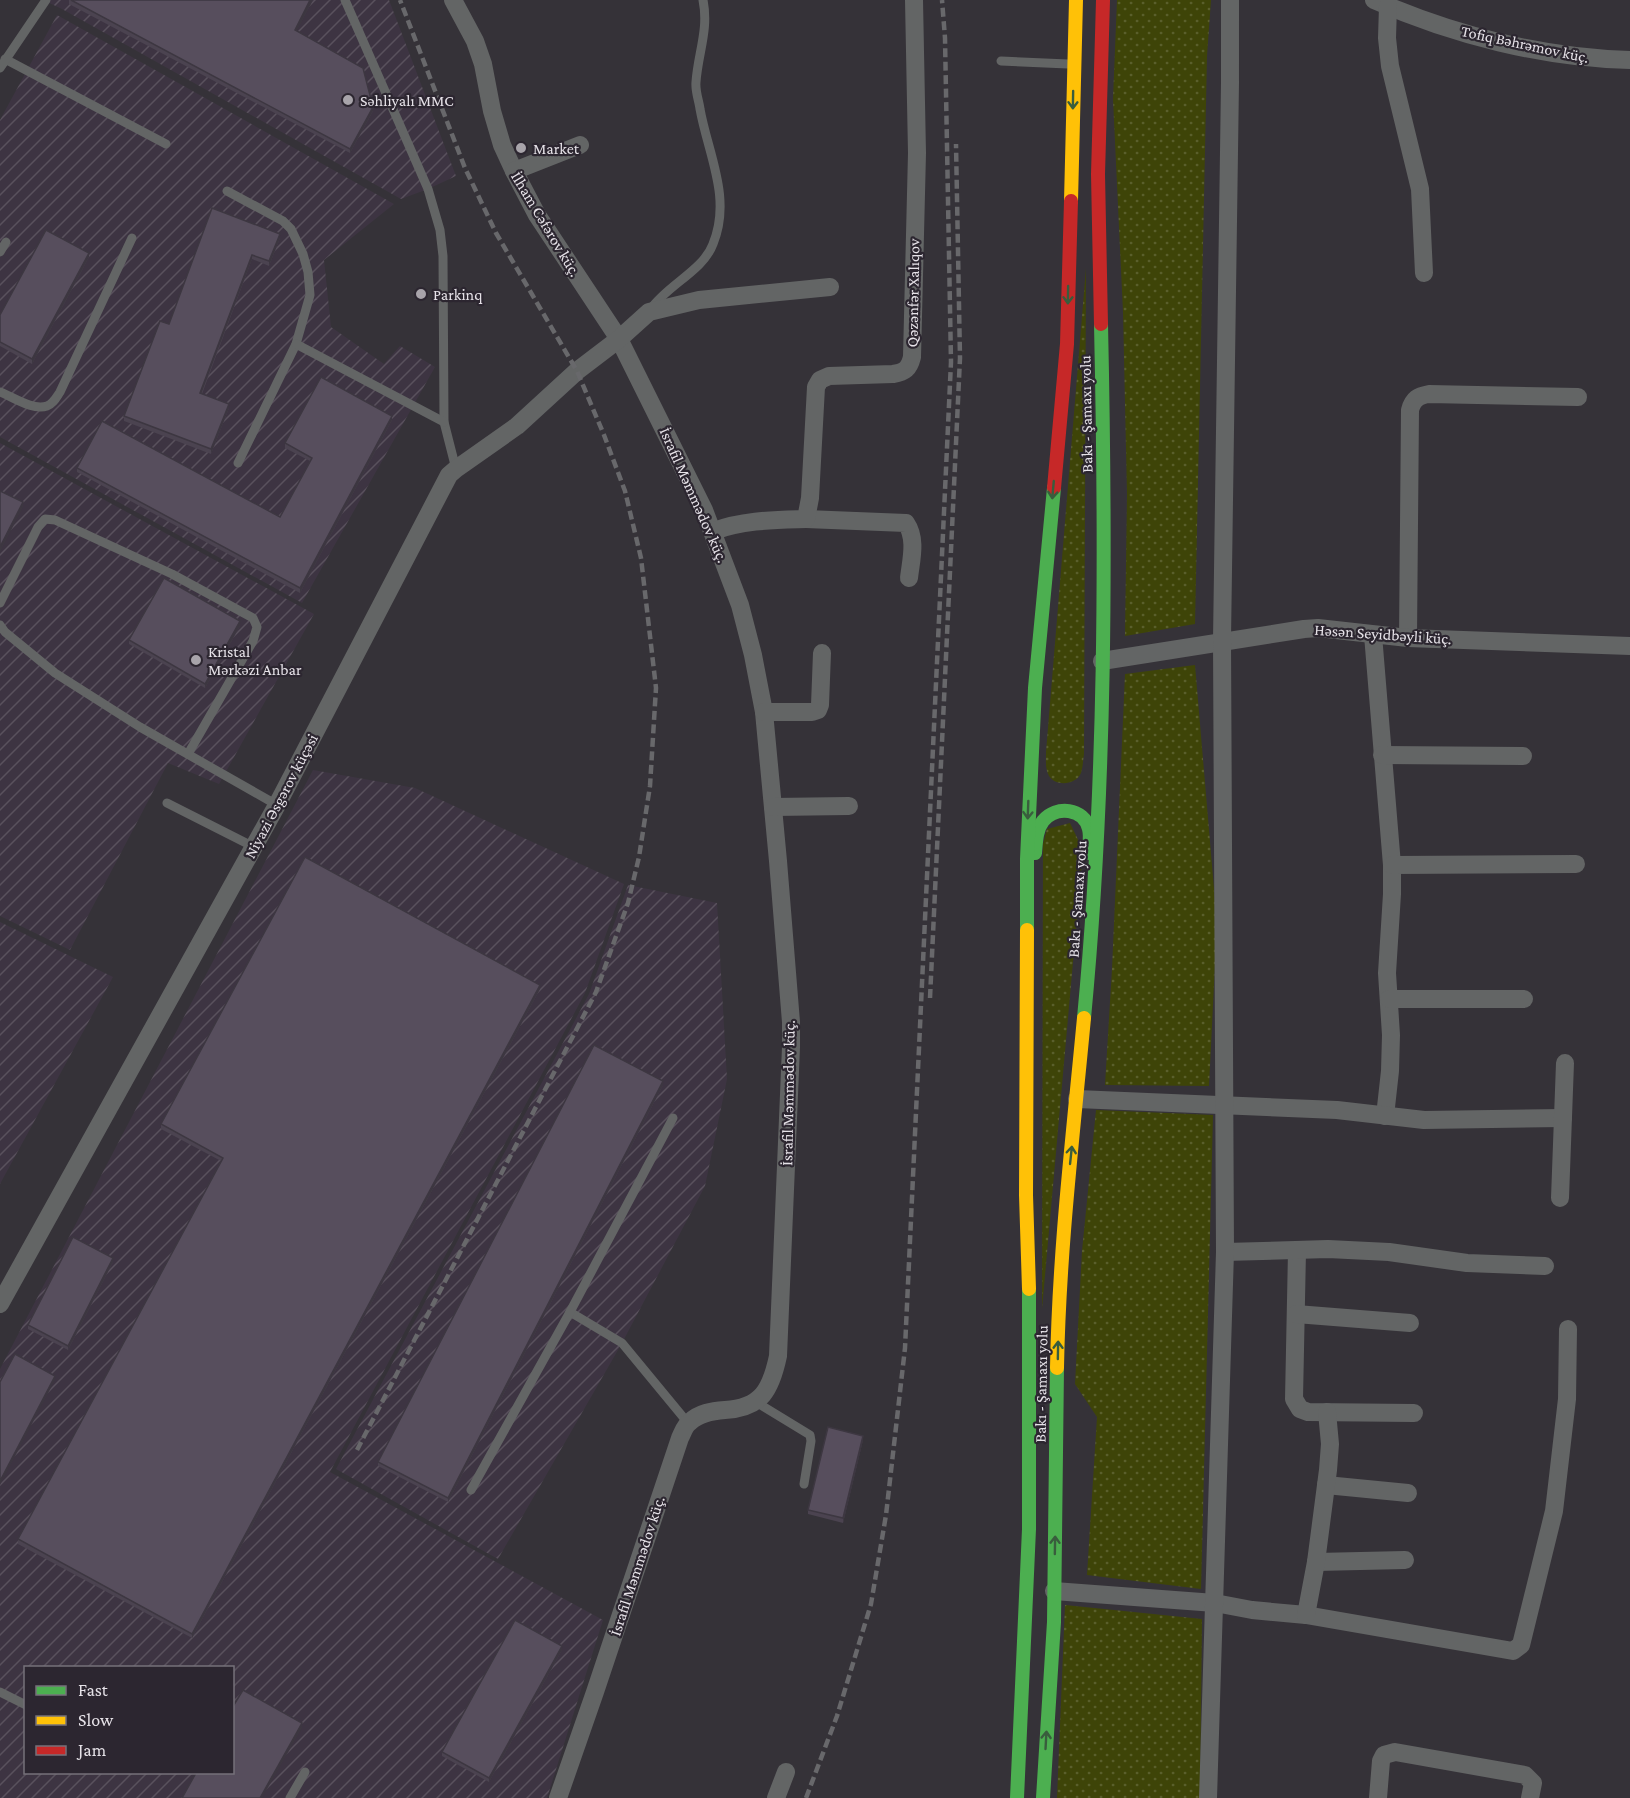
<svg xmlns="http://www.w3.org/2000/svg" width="1630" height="1798" font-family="'Crimson Pro',serif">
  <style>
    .industrial { fill: url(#industrial-furrows); fill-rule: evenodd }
    .grass { fill: url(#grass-dots) }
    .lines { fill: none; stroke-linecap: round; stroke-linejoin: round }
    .lane { stroke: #636565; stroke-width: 9 }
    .street { stroke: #636565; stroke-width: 18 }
    .fast { stroke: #4caf50; stroke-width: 14 }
    .slow { stroke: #ffc107; stroke-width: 14 }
    .jam { stroke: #c62828; stroke-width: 14 }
    .rail { stroke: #68686b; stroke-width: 4.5; stroke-dasharray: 9 4.5; stroke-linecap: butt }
    .wall { fill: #4b4350 }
    .shaded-wall { fill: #3d3741 }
    .building { fill: #574e5d; stroke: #3d3741; stroke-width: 1.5 }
    .oneway { stroke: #395d3d }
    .poi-dot { fill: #a8a4aa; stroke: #2c2630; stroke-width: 2 }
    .labels { text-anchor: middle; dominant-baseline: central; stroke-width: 4.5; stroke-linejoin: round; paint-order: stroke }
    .street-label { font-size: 16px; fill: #e6e2e8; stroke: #2c2630 }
    .poi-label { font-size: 16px; fill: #e6e2e8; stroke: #2c2630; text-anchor: start }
  </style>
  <defs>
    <pattern id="industrial-furrows" width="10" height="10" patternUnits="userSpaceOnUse" patternTransform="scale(1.5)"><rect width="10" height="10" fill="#3d3442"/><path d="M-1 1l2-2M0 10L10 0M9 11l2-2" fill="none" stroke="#59515d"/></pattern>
    <pattern id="grass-dots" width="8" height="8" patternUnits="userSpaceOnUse" patternTransform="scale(1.5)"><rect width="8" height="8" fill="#3e4408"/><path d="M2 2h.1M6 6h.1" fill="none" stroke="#5a5f2c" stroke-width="1.8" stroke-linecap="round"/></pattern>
  </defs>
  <rect width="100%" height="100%" fill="#353238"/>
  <g class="industrial">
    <path d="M43,0h346l67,176 -28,13 -27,10 -339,-190z"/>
    <path d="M57,15l337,189 -70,56 7,67 53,37 16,-18 35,21 -133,236 -302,-166v-317z"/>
    <path d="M0,443l314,171 -95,170 -51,-21 -98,187 -70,-34z"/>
    <path d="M313,770l102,18 209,96 -39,109 -255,479 273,148 -56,178h-547v-429zM26,1668h206v104h-206z"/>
    <path d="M628,885l89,18 10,176 -22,107 -83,157 -124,216 -162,-90 253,-475z"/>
    <path d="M0,922l113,55 -113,207z"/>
  </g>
  <g class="grass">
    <path d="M1117,0h94l-4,56 -12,568 -70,12 2,-142 -4,-182 -10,-213z"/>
    <path d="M1086,268l-2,486c-1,6 -1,13 -3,19 -5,12 -25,14 -32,3 -4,-7 -3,-16 -3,-24z"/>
    <path d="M1195,665l22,259 -8,162 -104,-1 7,-116 13,-295z"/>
    <path d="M1070,823l13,27 -41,459 1,-465 4,-15z"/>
    <path d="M1096,1110l117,5 -12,474 -114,-14 10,-158 -22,-33 7,-133z"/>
    <path d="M1065,1605l137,14 -2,179h-143z"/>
  </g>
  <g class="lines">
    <g class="lane">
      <path d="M345,0l83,189 12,41 3,26 1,166 12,47"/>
      <path d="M5,59l161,85"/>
      <path d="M1001,61l67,3"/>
      <path d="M0,68l46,-68"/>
      <path d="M227,191l56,30 8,8 12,25 5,18 2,23 -14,49 -58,119"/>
      <path d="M0,252l6,-10"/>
      <path d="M650,310c17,-25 53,-39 63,-66 19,-46 -5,-90 -13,-135 -1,-8 -5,-18 -4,-27 2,-29 13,-52 7,-82"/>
      <path d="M296,344l148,78"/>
      <path d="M0,392c13,5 33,19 47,14 6,-2 9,-8 13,-14l72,-154"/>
      <path d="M0,603l38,-76 7,-8 10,1 117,54 81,44 4,9 -4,14 -65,113"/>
      <path d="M0,625l5,7 50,41 85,54 137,78"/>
      <path d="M167,803l87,44"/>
      <path d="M570,1312l52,31 66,80"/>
      <path d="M756,1402l54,33 1,6 -7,43"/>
      <path d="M471,1490l99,-178 103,-194"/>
      <path d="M0,1692l26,13"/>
      <path d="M290,1798l15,-26"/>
    </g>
    <g class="street">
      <path d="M453,0l22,41 8,23 9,47 10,34 12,26 23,44 82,124 85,171 36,95 13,50 11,57 14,149 13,161v25l-13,309c-7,33 -16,52 -53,54 -13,1 -26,3 -35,12 -5,3 -7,10 -10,16l-85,254 -37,106"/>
      <path d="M1374,0c79,35 170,58 256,60"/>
      <path d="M1388,6l-1,32 3,28 30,123 4,84"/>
      <path d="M514,171l66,-26"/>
      <path d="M806,519l100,4c11,16 5,37 3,55"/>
      <path d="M714,531c29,-11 61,-11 92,-12l4,-21 6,-111 4,-7 9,-4 64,-2c12,-2 16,-5 19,-17l5,-204 -3,-153"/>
      <path d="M1373,635l19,230v29l-5,79 4,62 -1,36 -5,45"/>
      <path d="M1408,638l2,-228c3,-11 8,-14 19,-16l149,3"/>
      <path d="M1102,661l202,-32 14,-1 90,10 222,8"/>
      <path d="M764,712h48l6,-2 2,-5 2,-52"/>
      <path d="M1382,755l141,1"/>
      <path d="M773,807l76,-1"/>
      <path d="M1392,865l184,-1"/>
      <path d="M1389,999h135"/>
      <path d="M1077,1099l260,11 87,10 139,-2"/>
      <path d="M1560,1198l5,-135"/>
      <path d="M1297,1251l-3,148 6,10 8,3 106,1"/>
      <path d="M1225,1252l103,-3 61,3 78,11 78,3"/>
      <path d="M0,1304l277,-499 172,-330 7,-6 61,-43 60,-55 42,-32 30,-27 50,-12 131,-13"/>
      <path d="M1296,1314l114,9"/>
      <path d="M1326,1485l82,8"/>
      <path d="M1316,1562l89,-2"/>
      <path d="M1054,1591l161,12 37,7 54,5 207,36 8,-6 33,-134 13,-112 1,-70"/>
      <path d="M1306,1615l10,-53 12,-92 2,-26 -3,-32"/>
      <path d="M776,1798l10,-26"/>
      <path d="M1208,1798l17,-546 -3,-612 8,-558v-82"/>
      <path d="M1378,1798l3,-37 3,-6 11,-3 130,23 8,8 -3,15"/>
    </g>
    <g class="fast">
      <path d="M1035,853c1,-11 1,-23 8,-32 13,-16 41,-13 46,8 2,7 0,16 0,24"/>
      <path d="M1027,930v-71l8,-171 19,-200"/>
      <path d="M1084,1018c22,-231 22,-463 17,-694"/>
      <path d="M1017,1798l12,-269v-240"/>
      <path d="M1043,1798l11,-176 3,-254"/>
    </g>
    <g class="slow">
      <path d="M1071,201l5,-201"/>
      <path d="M1027,930l-1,265 3,94"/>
      <path d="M1057,1368c2,-117 16,-233 27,-350"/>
    </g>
    <g class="jam">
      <path d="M1101,324l-3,-150 5,-174"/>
      <path d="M1054,488l13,-144 4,-143"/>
    </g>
    <g class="rail">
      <path d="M930,998l30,-640 -4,-214"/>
      <path d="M357,1450l239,-458 32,-89 11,-46 11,-71 6,-98 -15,-130 -16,-67 -21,-56 -27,-64 -81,-138 -31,-65 -65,-168"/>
      <path d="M806,1798l31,-82 34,-112 15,-89 19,-167 46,-986 -6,-324 -3,-38"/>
    </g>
  </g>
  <g class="wall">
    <path d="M69,0h244l-17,31 77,80 -23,42 -281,-149z"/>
    <path d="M212,208l68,30 -11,28 -17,-7 -50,135 27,14 -18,46 -87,-33v-5l45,-92z"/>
    <path d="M89,257l-57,107 -32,-18v-31z"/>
    <path d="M392,420l-92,173 -223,-121v-4l203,49 30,-56 -25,-13v-5z"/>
    <path d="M240,626l-35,62 -76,-44v-4z"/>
    <path d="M540,989l-348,649 -174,-94v-5l203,-378 -60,-32v-5z"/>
    <path d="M663,1085l-215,417 -70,-36v-4z"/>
    <path d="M113,1262l-45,88 -40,-21v-4z"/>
    <path d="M863,1440l-20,83 -35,-9v-4z"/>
    <path d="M562,1650l-73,132 -47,-26v-4z"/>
  </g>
  <g class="shaded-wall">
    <path d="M310,0h3l-18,34v-4z"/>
    <path d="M373,107v4l-23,42v-4z"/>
    <path d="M280,234v4l-11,28v-5z"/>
    <path d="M89,253v4l-57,107v-5z"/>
    <path d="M252,255v4l-52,138v-4z"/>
    <path d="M229,404v4l-18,46v-5z"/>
    <path d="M392,416v4l-92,173v-5z"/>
    <path d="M23,502v5l-23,45v-5z"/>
    <path d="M240,621v5l-35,62v-4z"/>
    <path d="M540,985v4l-348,649v-4z"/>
    <path d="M663,1081v4l-215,417v-4z"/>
    <path d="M113,1258v4l-45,88v-4z"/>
    <path d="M55,1376v4l-55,105v-4z"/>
    <path d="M863,1436v4l-20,83v-5z"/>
    <path d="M562,1646v4l-73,132v-4z"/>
    <path d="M302,1723v5l-40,70h-2z"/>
  </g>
  <g class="building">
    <path d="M71,0h239l-15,30 68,38 10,39 -23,42z"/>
    <path d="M212,208l68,26 -11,27 -17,-6 -52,138 29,11 -18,45 -87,-33 36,-95 9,3z"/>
    <path d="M46,230l43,23 -57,106 -32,-17v-27z"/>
    <path d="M321,377l71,39 -92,172 -223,-120 25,-47 178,96 32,-59 -27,-15z"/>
    <path d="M0,491l23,11 -23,45z"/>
    <path d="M164,578l76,43 -35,63 -76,-44z"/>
    <path d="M305,857l235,128 -348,649 -174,-95 205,-381 -62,-34z"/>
    <path d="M594,1045l69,36 -215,417 -70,-36z"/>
    <path d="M73,1237l40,21 -45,88 -40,-21z"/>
    <path d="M15,1354l40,22 -55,105v-99z"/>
    <path d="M828,1427l35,9 -20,82 -35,-8z"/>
    <path d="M515,1620l47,26 -73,132 -47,-26z"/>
    <path d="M243,1690l59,33 -42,75h-78l14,-25h36v-65z"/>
  </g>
  <defs><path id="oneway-shaft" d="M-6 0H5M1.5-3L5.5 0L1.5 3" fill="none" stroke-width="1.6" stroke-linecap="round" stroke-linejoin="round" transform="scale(1.5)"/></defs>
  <g class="oneway">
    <use href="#oneway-shaft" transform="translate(1073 100) rotate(91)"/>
    <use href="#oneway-shaft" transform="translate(1068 295) rotate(91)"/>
    <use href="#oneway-shaft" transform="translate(1053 490) rotate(95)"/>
    <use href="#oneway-shaft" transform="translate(1028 810) rotate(92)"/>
    <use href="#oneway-shaft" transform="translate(1071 1155) rotate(-84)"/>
    <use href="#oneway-shaft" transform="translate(1058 1350) rotate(-89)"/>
    <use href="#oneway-shaft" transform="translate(1055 1545) rotate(-89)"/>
    <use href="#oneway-shaft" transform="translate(1046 1740) rotate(-87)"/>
  </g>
  <g class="poi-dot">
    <circle cx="348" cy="100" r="6"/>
    <circle cx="521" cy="148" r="6"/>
    <circle cx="421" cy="294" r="6"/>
    <circle cx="196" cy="660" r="6"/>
  </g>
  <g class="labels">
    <g class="street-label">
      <text transform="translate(1525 44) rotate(12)">Tofiq Bəhrəmov küç.</text>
      <text transform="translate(546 224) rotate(59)">İlham Cəfərov küç.</text>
      <text transform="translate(913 293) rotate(-89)">Qəzənfər Xalıqov</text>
      <text transform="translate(1086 414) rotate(-91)">Bakı - Şamaxı yolu</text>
      <text transform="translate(694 495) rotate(66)">İsrafil Məmmədov küç.</text>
      <text transform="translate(1383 634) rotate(4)">Həsən Seyidbəyli küç.</text>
      <text transform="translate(281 796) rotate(-62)">Niyazi Əsgərov küçəsi</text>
      <text transform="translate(1077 899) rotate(-86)">Bakı - Şamaxı yolu</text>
      <text transform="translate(788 1093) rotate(-89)">İsrafil Məmmədov küç.</text>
      <text transform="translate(1041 1384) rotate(-89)">Bakı - Şamaxı yolu</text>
      <text transform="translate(637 1566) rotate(-72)">İsrafil Məmmədov küç.</text>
    </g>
    <g class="poi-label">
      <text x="360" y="100">Səhliyalı MMC</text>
      <text x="533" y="148">Market</text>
      <text x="433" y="294">Parkinq</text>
      <text x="208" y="651">Kristal<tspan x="208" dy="18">Mərkəzi Anbar</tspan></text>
    </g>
  </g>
  <rect x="24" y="1666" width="210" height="108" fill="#2c2630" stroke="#76717a" stroke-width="1.5"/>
  <rect x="36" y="1686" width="30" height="9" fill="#4caf50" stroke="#76717a" stroke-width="1.5"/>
  <text x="78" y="1696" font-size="18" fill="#e6e2e8">Fast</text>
  <rect x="36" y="1716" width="30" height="9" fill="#ffc107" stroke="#76717a" stroke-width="1.5"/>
  <text x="78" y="1726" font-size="18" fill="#e6e2e8">Slow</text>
  <rect x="36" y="1746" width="30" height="9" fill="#c62828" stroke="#76717a" stroke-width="1.5"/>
  <text x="78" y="1756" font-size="18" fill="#e6e2e8">Jam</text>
</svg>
